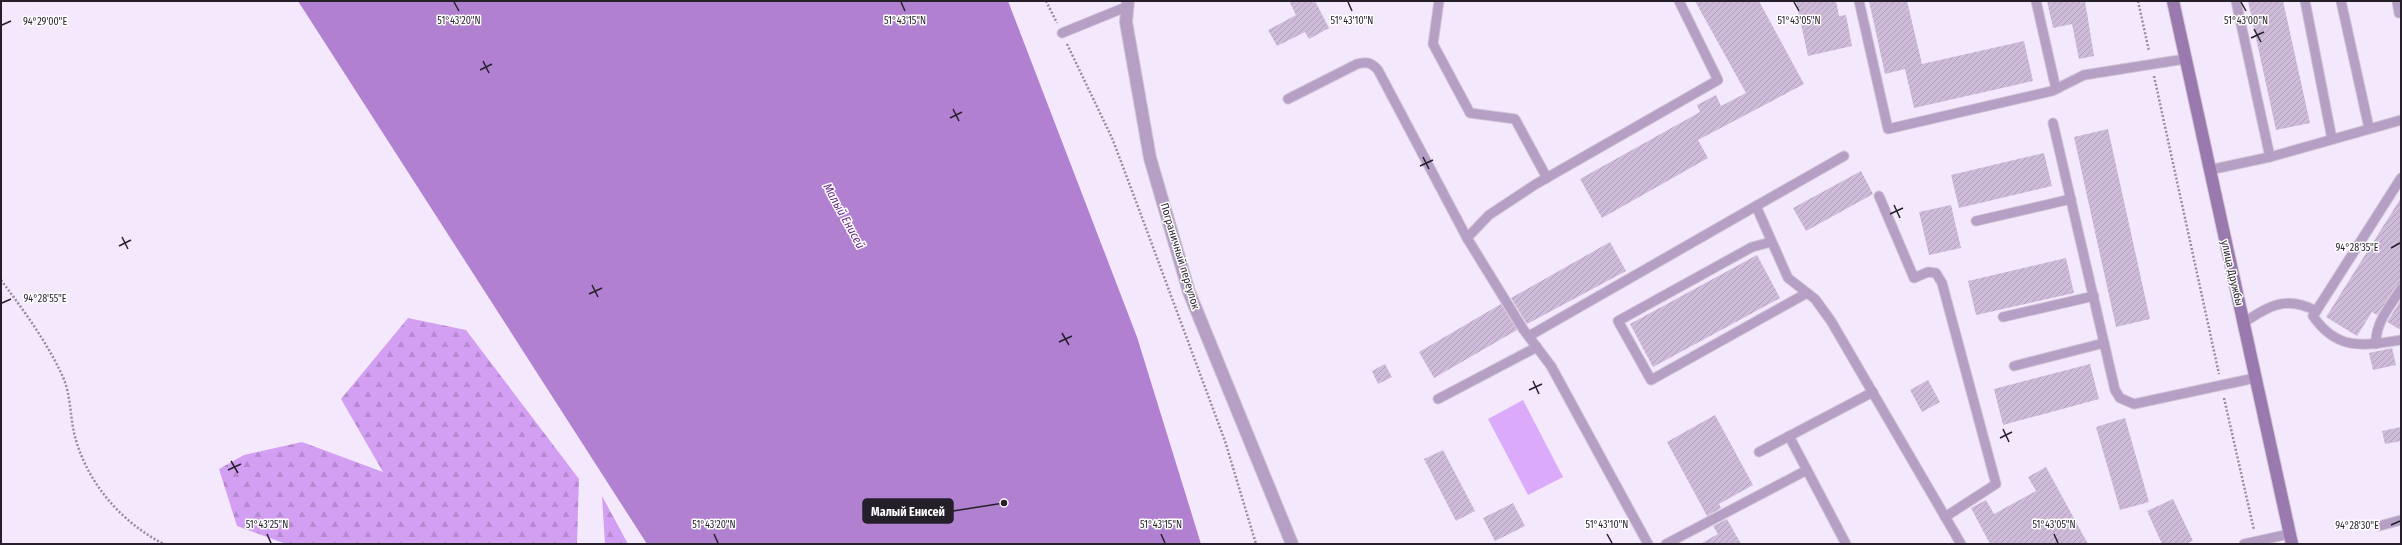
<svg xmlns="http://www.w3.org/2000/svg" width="2402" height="545" font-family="'Fira Sans Condensed',sans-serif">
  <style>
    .forest { fill: url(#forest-firs) }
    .pitch { fill: #dcaafa }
    .water { fill: #b280d0 }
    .building { fill: url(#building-hatch) }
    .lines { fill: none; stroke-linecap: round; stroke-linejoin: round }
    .lane-casing { stroke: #cfc5d6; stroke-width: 11 }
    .street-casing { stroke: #cfc5d6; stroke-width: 14 }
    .secondary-casing { stroke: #cfc5d6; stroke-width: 14 }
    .path { stroke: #968d9c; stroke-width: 2.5; stroke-dasharray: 2 2; stroke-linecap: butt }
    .lane { stroke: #b69fc4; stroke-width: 9 }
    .street { stroke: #b69fc4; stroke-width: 12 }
    .secondary { stroke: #9a79ae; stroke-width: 12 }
    .ticks { fill: none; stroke: #251f2a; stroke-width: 1.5 }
    .labels { text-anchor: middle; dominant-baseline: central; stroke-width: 3; stroke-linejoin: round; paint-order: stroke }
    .street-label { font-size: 11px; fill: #251f2a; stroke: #fff }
    .water-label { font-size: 12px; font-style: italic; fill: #692a8a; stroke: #fff }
    .ticks-label { font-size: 10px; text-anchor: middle; fill: #251f2a; stroke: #fff; stroke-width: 3; stroke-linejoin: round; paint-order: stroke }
    .leader { fill: none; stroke: #251f2a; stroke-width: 1.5 }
    .callout-dot { fill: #251f2a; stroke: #fff; stroke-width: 1.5 }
    .callout { fill: #251f2a; stroke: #251f2a; stroke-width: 1.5 }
    .callout-label { font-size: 12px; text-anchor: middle; font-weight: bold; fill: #fff }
  </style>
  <defs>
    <pattern id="forest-firs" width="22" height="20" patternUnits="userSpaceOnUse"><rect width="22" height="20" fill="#d39ff2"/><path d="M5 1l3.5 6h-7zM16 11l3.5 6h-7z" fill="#b588d0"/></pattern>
    <pattern id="building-hatch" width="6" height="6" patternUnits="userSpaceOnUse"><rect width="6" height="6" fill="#cdbbd9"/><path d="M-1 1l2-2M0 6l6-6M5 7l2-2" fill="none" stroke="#b0a0ba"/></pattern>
  </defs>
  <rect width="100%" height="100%" fill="#f4e9fc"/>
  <g class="forest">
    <path d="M408,318l58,12 113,149 -2,65h-291l-49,-18 -18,-57 25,-14 58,-13 81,30 -42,-73z"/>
    <path d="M602,496l26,48h-23z"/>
  </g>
  <path class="pitch" d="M1523,400l40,77 -35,18 -40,-76z"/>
  <path class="water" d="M298,1h710l129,336 64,207h-554z"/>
  <g class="building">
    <path d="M1289,1h26l14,27 -20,11 -4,-7 -28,14 -9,-16 28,-15z"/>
    <path d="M1695,1h64l45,83 -106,56 10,18 -106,60 -22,-39 120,-67 -3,-7 19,-10 5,11 25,-13z"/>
    <path d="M1796,1h40l3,15 7,-1 6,31 -44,10z"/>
    <path d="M1869,1h38l15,63 102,-23 9,40 -119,27 -9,-39 -20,5z"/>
    <path d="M2047,1h38l9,55 -15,3 -7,-35 -19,4z"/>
    <path d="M2248,1h35l27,122 -34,7z"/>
    <path d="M2108,129l42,190 -34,8 -42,-190z"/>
    <path d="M2044,153l8,33 -93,22 -8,-33z"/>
    <path d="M1861,171l12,23 -67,37 -13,-23z"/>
    <path d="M2401,198v85l-5,3 -19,29 -5,-3 -15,24 -31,-19z"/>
    <path d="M1951,205l10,43 -32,7 -10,-43z"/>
    <path d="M1610,242l16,29 -99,53 -16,-26z"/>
    <path d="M1757,255l23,43 -127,69 -23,-43z"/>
    <path d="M2066,258l8,35 -98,22 -8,-34z"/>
    <path d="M2401,300v30l-14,-8z"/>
    <path d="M1501,304l16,26 -83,48 -15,-26z"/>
    <path d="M2392,348l4,17 -23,5 -4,-17z"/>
    <path d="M1385,364l7,13 -14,7 -6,-13z"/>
    <path d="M2090,364l9,35 -96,26 -9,-36z"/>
    <path d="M1928,380l12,22 -18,10 -12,-22z"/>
    <path d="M1715,415l38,70 -34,19 2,4 -14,8 -40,-74z"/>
    <path d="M2125,418l24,84 -29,8 -24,-83z"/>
    <path d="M2401,427v14l-16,3 -3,-13z"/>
    <path d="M1443,450l32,61 -19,10 -32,-62z"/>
    <path d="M2046,467l42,77h-98l-19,-36 15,-8 8,14 42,-23 -8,-14z"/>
    <path d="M2173,499l20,42 -8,3h-23l-15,-33z"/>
    <path d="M1513,503l12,23 -30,15 -12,-23z"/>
    <path d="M1727,519l14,25h-41l18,-10 -5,-8z"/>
  </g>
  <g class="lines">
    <g class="lane-casing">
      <g id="lane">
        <path d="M1439,1l-6,43 37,69 45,6 32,59"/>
        <path d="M1859,1l29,128 164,-38 32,-16 101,-16"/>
        <path d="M2036,1l20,88"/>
        <path d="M2236,1l34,156"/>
        <path d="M2305,1l27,138"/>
        <path d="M2341,1l28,127"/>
        <path d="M2397,1l2,12h2"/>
        <path d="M1062,33l64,-26"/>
        <path d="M1288,99l69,-35c10,-3 15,-1 21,6l89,168 56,91 28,37 97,178"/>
        <path d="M2053,123l62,267 5,8 14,6 121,-26"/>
        <path d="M1844,156l-88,50 32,72 27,21 16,22 130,223"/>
        <path d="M2209,170l61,-13 131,-37"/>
        <path d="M2401,178l-88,138c24,35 50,30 88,24"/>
        <path d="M1879,196l35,82 14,-6 8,1 6,10 54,201 -51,33"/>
        <path d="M1976,221l95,-22"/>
        <path d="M1467,238l22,-23 47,-31 182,-104 -39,-79"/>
        <path d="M1771,242l-19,5 -134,74 33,59 156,-87"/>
        <path d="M2003,317l91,-21"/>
        <path d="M2243,323c26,-17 43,-28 73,-12"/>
        <path d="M1529,336l227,-130"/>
        <path d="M2376,344c-1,-21 14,-38 25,-55"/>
        <path d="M2014,366l90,-23"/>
        <path d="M1438,399l99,-52"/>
        <path d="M1789,436l57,108"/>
        <path d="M1759,452l114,-60"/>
        <path d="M2379,526l22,-6"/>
        <path d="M1666,544l141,-74"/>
        <path d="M2244,544l45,-10"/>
      </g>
    </g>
    <g class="street-casing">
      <path id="street" d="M1128,1l-2,21 24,136 39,134 103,252"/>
    </g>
    <g class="secondary-casing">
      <path id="secondary" d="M2173,1l119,543"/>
    </g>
    <g class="path">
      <path d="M1046,1l11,22"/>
      <path d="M2138,1l11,50"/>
      <path d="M1067,44l45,94 25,66 88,237 31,103"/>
      <path d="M2154,76l65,298"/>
      <path d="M1,280c23,31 46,62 62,97 8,18 7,41 12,60 13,47 47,86 89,107"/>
      <path d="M2224,398l30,132"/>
    </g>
    <use href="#lane" class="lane"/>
    <use href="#street" class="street"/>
    <use href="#secondary" class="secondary"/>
  </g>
  <path class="ticks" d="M454,2l5,9M901,2l4,9M1348,2l4,9M1794,2l5,9M2241,2l5,9M2,25l9,-4M2254,29l7,13M2251,38l13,-6M483,61l6,12M480,70l12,-6M953,109l6,12M950,118l12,-6M1423,157l6,12M1420,166l13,-6M1894,205l6,13M1890,214l13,-6M122,237l6,12M119,246l12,-6M2391,248l9,-5M592,285l6,12M589,294l13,-6M2,303l9,-4M1062,333l7,12M1059,342l13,-6M1533,381l6,13M1529,390l13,-6M2003,429l6,13M2000,438l12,-6M231,461l7,12M228,470l13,-6M2391,525l9,-4M267,534l4,9M714,534l4,9M1161,534l4,9M1607,534l5,9M2054,534l4,9"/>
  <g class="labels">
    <g class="street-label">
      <text transform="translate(1180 256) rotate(73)">Пограничный переулок</text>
      <text transform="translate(2232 273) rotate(77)">улица Дружбы</text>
    </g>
    <g class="water-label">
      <text transform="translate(844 216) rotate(61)">Малый Енисей</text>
    </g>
  </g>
  <g class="ticks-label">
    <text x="905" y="24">51°43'15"N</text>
    <text x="1799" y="24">51°43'05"N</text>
    <text x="2246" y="24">51°43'00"N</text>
    <text x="459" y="24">51°43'20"N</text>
    <text x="1352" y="24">51°43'10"N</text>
    <text x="45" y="25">94°29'00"E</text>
    <text x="2357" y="251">94°28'35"E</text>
    <text x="45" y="302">94°28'55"E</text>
    <text x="267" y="528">51°43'25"N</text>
    <text x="714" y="528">51°43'20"N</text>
    <text x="1161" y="528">51°43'15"N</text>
    <text x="1607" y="528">51°43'10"N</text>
    <text x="2054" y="528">51°43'05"N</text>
    <text x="2357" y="529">94°28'30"E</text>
  </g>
  <path class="leader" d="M1004 503L953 511"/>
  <circle class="callout-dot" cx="1004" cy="503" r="4"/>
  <rect class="callout" x="863" y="499" width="90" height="24" rx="4"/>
  <g class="callout-label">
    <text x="908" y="516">Малый Енисей</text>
  </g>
  <rect width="2402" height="545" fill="none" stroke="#251f2a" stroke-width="4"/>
</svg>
